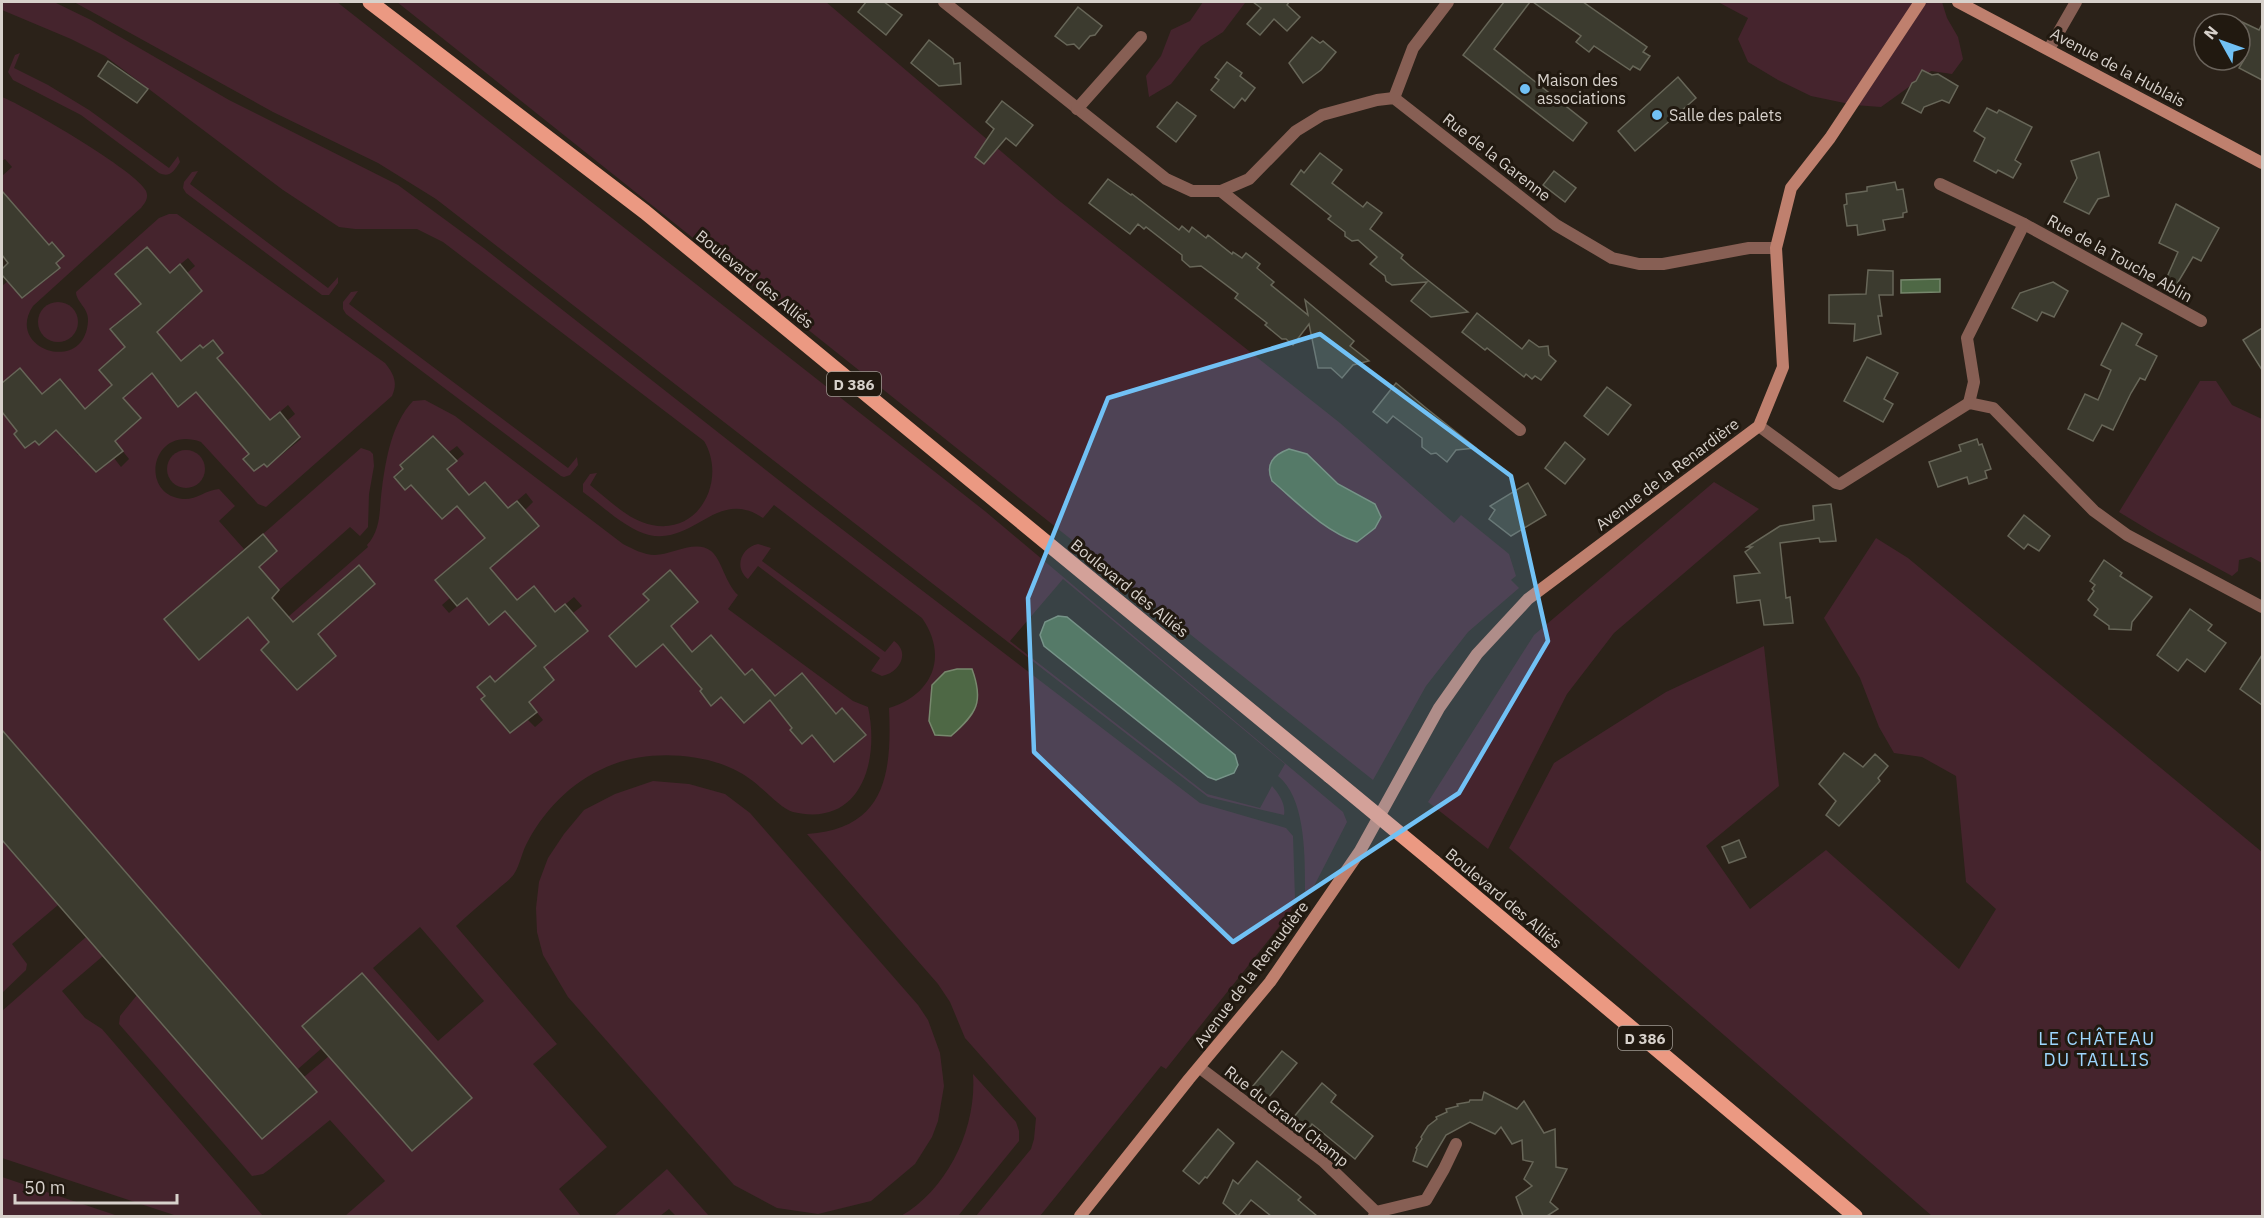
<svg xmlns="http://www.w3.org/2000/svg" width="2264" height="1218" font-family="'IBM Plex Sans',sans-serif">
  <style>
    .green { fill: #45242d; fill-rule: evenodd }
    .water { fill: #4e6845; stroke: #77886d; stroke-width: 1.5 }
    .building { fill: #3c3b2f; stroke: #676658; stroke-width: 1.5 }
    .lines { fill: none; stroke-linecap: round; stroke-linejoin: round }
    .street { stroke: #875f54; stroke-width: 12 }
    .secondary { stroke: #bf806e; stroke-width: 12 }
    .primary { stroke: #eb9982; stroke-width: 15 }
    .primary-bridge { stroke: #eb9982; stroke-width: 15 }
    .marked { fill: #71c1f5; fill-opacity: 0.2; stroke: #71c1f5; stroke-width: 4.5; stroke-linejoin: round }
    .poi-dot { fill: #71c1f5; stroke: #211910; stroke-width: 2 }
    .labels { text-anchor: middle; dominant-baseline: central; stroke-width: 6; stroke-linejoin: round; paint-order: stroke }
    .shield { fill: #211910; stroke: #a09a93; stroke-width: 1.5 }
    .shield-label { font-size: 15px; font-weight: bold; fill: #d7d1cb }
    .street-label { font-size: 16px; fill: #d7d1cb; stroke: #211910 }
    .poi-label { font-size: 16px; fill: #d7d1cb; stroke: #211910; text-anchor: start }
    .neighbourhood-label { font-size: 18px; letter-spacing: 1.5px; fill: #9ed7fe; stroke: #211910 }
  </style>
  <rect width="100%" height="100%" fill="#2b2219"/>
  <g class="green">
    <path d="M2,2h52l37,18 138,80 169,85 87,64 328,258 387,296 86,25 7,8 2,63 -5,14 -124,156 -5,-3 -121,150h-64l55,-67 3,-10 2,-21 -71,-80 -15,-36 -12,-18 -131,-150c79,-5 85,-61 82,-126 43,-13 60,-51 33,-90l-148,-113 -11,13c-46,-31 -68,27 -114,17 -22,-5 -48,-30 -66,-43v-8l7,-10 7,-1 -7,12c18,14 39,36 62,40 48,10 75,-46 52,-84l-261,-199 -26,-13h-62l-16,-2 -56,-37 -178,-134 -34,-17 -69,-29z"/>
    <path d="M74,2h263l649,510 357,300 4,10 -35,68 -7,1c0,-33 1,-93 -27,-115l7,-12 -222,-185 -53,62 197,153 53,14 12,-22c7,8 14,18 12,29l-76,-18 -772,-598 -58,-36 -105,-51z"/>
    <path d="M397,2h429l231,197 283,224 114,100 7,-8 48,39 7,22 -5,4 8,8 -51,44 -42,54 -53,94z"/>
    <path d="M1203,2h41l1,1 -22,29 -22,14 -30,38 -22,13 -3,-21 15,-20 10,-26 19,-9z"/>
    <path d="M1718,2h193l6,2 2,-2h23l5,16 11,19 5,22 -11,15 -21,-3 -50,36 -27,-2 -43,-9 -33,-16 -30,-18 -10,-23 10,-21z"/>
    <path d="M20,53l-6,15 34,17 41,25 80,58 9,-12 2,6c-6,9 -10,16 -21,11l-78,-58 -68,-35 -5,-8 7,-17z"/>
    <path d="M2,97c23,9 136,75 144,94 3,7 -1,12 -5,17l-108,98c-29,43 52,70 55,15 1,-13 -12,-19 -12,-29l83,-74 10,-4h8l208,149c9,11 13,20 7,33l-126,111 -8,-3 -57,-62c-50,-18 -63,53 -18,57 13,1 23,-9 36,-10l16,17 -16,15 25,28 -80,70 34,40 50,-42 21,25 -8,8 35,40 40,-34 -25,-31 21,-3 43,-38 -16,-19 -66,57 -5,-5 80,-70 -1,-2c15,-16 12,-37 15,-57 4,-30 10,-65 31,-87l12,-1 30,16 168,128c10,5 21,11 32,11 16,0 41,-16 56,-4 11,9 14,32 27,44l-10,14 125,92 15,6c12,54 -7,121 -75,105 -12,-3 -31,-25 -43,-33 -34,-26 -97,-30 -136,-15 -38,14 -67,42 -86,77 -6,10 -8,24 -14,33 -4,6 -12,11 -17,16 -14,12 -28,24 -41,36l101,118 -24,20 74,83 -48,42 22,27h-236l40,-35 -55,-61 -60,49 -7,5 -11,2 -133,-152 1,-8 17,-21 125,144 55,-47 -13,-15 25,-21 83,94 60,-52 -110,-125 -59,52 19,23 -24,21 -296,-339v-318l1,2 2,-3 15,17 -6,7 11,13 10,-7 4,4 17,-15 22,25 3,-1 14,18 19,-14 7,9 8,-8 -17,-21 13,-37 -2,-3 35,-31 41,22 50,65 -5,5 20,5 3,3 34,-28 -14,-18 8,-7 -7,-9 -21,18 -50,-65 6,-5 -10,-12 -10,7 -3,-3 -23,19 -24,-36 14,-5 17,-14 -1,-3 4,-33 8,-7 -7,-8 -21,17 -5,-11 -15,-17 -32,27 15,18 3,-2 15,17 -20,43 -11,5 -18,14 10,12 5,2 -34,36 -20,-23 8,-8 -7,-9 -22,17 -4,-11 -15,-17 -18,15v-97l6,-5 15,17 17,-17 2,2 18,-15 -4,-5 8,-7 -11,-14 -7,5 -13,-20 -31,-36v-15l10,-9 -7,-8 -3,2zM434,436l15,16 8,-6 7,8 -20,17 10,7 17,20 2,-7 12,-9 16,18 4,11 21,-18 7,9 -8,8 14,17 -52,38 32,37 34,13 21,-18 8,9 -9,7 15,18 -12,10 -37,25 5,2 10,12 -17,15 -11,4 17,21 -8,7 -8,-8 -18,14 -9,-11 1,-1 -20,-21 4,-4 -8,-9 13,-11 5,6 41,-36 -32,-37 -3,5 -12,10 -15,-17 -5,-11 -20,17 -7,-8 8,-7 -15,-18 34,-29 19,-10 -32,-37 -4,4 1,2 -12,9 -30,-34 -6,5 -11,-13 9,-8 -3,-4zM644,594l53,8 -17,16 -11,5 10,12 -16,9 -27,23 -26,-31 39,-36zM711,635l34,40 7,-6 23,27 27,-23 34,41 6,-6 -8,54 -15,-18 -5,-10 -24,-4 2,-2 -22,-28 -27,23 -15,-17 -4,-12 -13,11 -11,-14 2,-2 -22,-27zM420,927l64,74 -46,40 -65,-73z"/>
    <path d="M198,171l-8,13 138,104 10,-11v6l-9,12h-7l-136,-102 -3,-5 1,-6 8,-10z"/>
    <path d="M358,291l-9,13 219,164 9,-11 1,8 -8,10 -6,2 -3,-1 -215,-162 -3,-5v-7l8,-10z"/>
    <circle cx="58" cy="322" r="20"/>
    <path d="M2200,381h16l16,24 30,14v144l-11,-6 -12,3 -1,11 -6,5 -75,-41 -38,-23z"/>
    <path d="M361,448l9,3 3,3 1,12 -5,28 -1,33 -8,9 -10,-9 -71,63 -20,-23 18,-16 -14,-17z"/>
    <circle cx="186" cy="469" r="19"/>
    <path d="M1714,482l45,27 -145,124 -47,61 -79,155 -60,-47 106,-167z"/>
    <path d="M1876,538l32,20 354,294v364h-330l-423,-368 45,-85 112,-71 98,-46 15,140 -73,60 44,63 76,-59 133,119 37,-60 -30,-27 -10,-106 -34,-19 -28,-4 -15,-26 -19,-49 -36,-60z"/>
    <path d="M758,544l13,4 -9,13 123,91 9,-11c17,12 5,32 -12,35l-11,-5 9,-13 -122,-92 -10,13c-15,-12 -6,-32 10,-35z"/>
    <path d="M653,781l36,3 36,10 25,19 168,192 10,15 12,33 4,33 -6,35 -6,16 -17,27 -44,37 -53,13 -41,-6 -43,-23 -166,-188 -25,-42 -6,-23 -1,-24 3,-26 9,-24 16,-24 20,-24 31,-16z"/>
    <path d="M2,840l56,65 -46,39 15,20 -1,6 -24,23z"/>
    <path d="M86,937l17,19 -41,35 23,27 17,11 161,187h-86l-175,-58v-147z"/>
    <path d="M973,1074l43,48 3,9v10l-61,75h-57c47,-27 76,-88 72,-142z"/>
    <path d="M667,1169l42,47h-33l-7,-7 -9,7h-46z"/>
    <path d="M2,1177l116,39h-116z"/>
  </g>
  <g class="water">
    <path d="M1940,279v13l-39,1v-13z"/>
    <path d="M1289,449l18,5 31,30 37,20 6,13 -6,11 -18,14c-33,-11 -59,-39 -85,-61 -7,-17 1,-26 17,-32z"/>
    <path d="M1058,616l9,1 168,138 3,10 -4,8 -18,7 -8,-3 -164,-131 -4,-11 5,-13z"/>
    <path d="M957,669h15c12,33 5,44 -21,67l-16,-1 -6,-14 3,-36 13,-13z"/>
  </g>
  <g class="building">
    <path d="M866,2h18l18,13 -16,20 -28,-23z"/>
    <path d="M1253,2h36l-2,3 13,12 -13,14 -13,-12 -14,16 -13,-11 14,-16z"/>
    <path d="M1504,2h26l-36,47 93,74 -14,18 -110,-86z"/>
    <path d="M1533,2h50l64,45 -4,5 7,4 -10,14 -7,-4 -3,4 -36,-24 -5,6 -13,-10 5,-6z"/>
    <path d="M1078,7l24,19 -7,9 -5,1 -11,13 -5,-5 -7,1 -12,-9z"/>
    <path d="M2240,21l19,9 3,-6v56l-23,-12 6,-10 -5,-3z"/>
    <path d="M1312,37l8,6 3,-2 13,11 -15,18 -18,13 -14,-20z"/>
    <path d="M929,40l24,19 1,5 6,-1 1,21 -22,2 -28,-23z"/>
    <path d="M108,61l40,28 -11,14 -39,-27z"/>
    <path d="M1227,62l15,11 -2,3 15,12 -10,13 -3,-3 -8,10 -23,-18 8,-10 -4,-3z"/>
    <path d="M1922,70l10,5 6,-1 20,12 -9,17 -7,-3 -18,7 -3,6 -19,-10 10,-20 4,-2z"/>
    <path d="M1678,77l18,21 -61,53 -17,-20z"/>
    <path d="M1002,101l31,24 -17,21 -10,-8 -22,26 -9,-7 19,-28 -8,-7z"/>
    <path d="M1177,102l19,14 -20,26 -19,-15z"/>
    <path d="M1987,108l10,5 2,-3 33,17 -17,33 6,4 -8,14 -15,-8 -2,3 -22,-12 11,-23 -11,-7z"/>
    <path d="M2099,152l10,44 -11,3 -9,15 -25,-12 13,-24 -6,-17z"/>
    <path d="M1320,153l22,17 -10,13 31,24 4,-5 15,11 -12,16 33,26 -2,3 9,8 58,46 -37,5 -20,-16 16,-19 -35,3 -6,-4 -1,-5 -15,-12 7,-7 -19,-17 -6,1 -7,-5v-4l-17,-13 3,-3 -40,-32 10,-14 3,3z"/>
    <path d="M1554,171l22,17 -11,14 -22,-17z"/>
    <path d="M1108,179l23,16 1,-1 47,36 3,-4 7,6 3,-5 14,11 2,-3 24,19 1,-2 9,6 4,-5 14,11 -3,4 17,14 -3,3 37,30 -3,-15 49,41 -4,5 19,15 -16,4 -11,13 -11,-10h-13l-9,-44 -16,21 -7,-6h-4l-17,-14 2,-2 -32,-25 3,-4 -37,-28 -11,1 -8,-7v-5l-36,-28 -2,2 -6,-5 -8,10 -41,-31z"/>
    <path d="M1895,182l2,8 6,-1 4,23 -4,1v4l-20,3 2,10 -27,5 -1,-10 -10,1 -3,-21 3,-1 -1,-10 21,-3v-4z"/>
    <path d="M2,191l47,54 3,-3 12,14 -8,7 4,5 -38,30 -20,-23v-6l6,-6 -6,-8z"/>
    <path d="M2176,204l43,24 -18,33 -8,-4 -19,32 -10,-5 14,-32 -19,-9z"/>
    <path d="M147,247l23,26 10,-9 22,27 -45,41 24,29 19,-16 3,3 10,-8 10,13 -6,5 53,62 10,-8 20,25 -33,30 -3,-3 -10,7 -11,-12 6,-5 -53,-62 -18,15 -26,-34 -29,25 18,20 -26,23 8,10 -27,21 -40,-42 -17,15 -4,-4 -10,7 -11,-14 3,-3 -15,-19v-29l18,-15 22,26 18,-15 25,30 27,-24 -13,-15 26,-23 -15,-18 31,-25 -26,-30z"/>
    <path d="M1868,270l25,1v24h-14l3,21h-4l3,18 -27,7 1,-17 -26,-1v-28l37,-1z"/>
    <path d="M2053,282l15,9 -14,26 -12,-5 -5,9 -25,-13 8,-15z"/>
    <path d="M1477,313l45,36 7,-9 10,7 9,-1 1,9 7,6 -15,19 -6,-4 -3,3 -6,-5 -2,3 -37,-29 -2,2 -23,-18z"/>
    <path d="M2122,323l20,11 -6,11 21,11 -12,24 -5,-2 -9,15 -18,37 -11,-5 -9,16 -25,-12 17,-35 13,6 13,-30 -10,-5z"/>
    <path d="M2262,328v42l-19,-30z"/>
    <path d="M1867,357l31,16 -14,26 9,5 -10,18 -39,-21z"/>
    <path d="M1396,383l30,25 50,40 -20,2 -9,12 -11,-9 -5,1 -9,-7v-9l-29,-22 -6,7 -14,-11z"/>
    <path d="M1607,387l24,18 -23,30 -24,-19z"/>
    <path d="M433,436l24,25 -10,8 22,26 16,-13 23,26 9,-7 22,25 -49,42 27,32 17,-14 21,26 10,-8 23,27 -44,36 10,13 -25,22 8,10 -27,21 -29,-34 4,-3 -8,-9 13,-11 5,6 41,-36 -31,-35 -16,14 -22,-27 -10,8 -22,-26 50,-42 -28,-32 -15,13 -31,-34 -6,5 -11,-13 9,-8 -3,-4z"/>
    <path d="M1977,439l2,6 3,-1 9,25 -6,2 2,7 -18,6 -2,-7 -29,10 -9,-25 32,-11 -2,-6z"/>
    <path d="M1565,442l20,17 -20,25 -20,-16z"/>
    <path d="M1528,483l18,32 -35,21 -22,-17 6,-9 -5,-4z"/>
    <path d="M1831,504l5,37 -16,1 -1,-4 -39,5 6,55 4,-1 3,26 -29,2 -4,-25 -23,3 -3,-27 26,-3 -15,-21 7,-5h-5l33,-21 34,-6 -1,-14z"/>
    <path d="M2024,515l26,21 -11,15 -11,-7 -4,5 -16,-13z"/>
    <path d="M263,534l14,17 -18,16 20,23 -7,8 21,24 66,-57 16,19 -57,50 18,22 -39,34 -36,-40 8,-8 -21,-25 -49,43 -35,-41z"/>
    <path d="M2104,560l18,13 -2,3 32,21 -20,25 -1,8 -22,-1v-3l-15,-11 4,-6 -10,-9 6,-9 -2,-2 3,-4 -5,-4z"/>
    <path d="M670,570l28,32 -27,24 21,26 19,-17 34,40 7,-6 23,27 27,-23 34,41 6,-6 24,27 -32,27 -22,-27 -10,9 -12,-14 2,-2 -22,-28 -26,23 -23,-26 -10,9 -11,-15 2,-2 -39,-45 -27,23 -27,-31 40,-36 -6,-6z"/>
    <path d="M2190,609l22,16 -4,5 18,13 -21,29 -18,-13 -9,12 -21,-16z"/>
    <path d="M2262,655v50l-22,-16z"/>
    <path d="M2,730l315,362 -55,47 -260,-299z"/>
    <path d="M1844,753l19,14 12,-13 13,12 -10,12 2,3 -41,45 -13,-11 10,-14 -17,-17z"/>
    <path d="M1739,840l7,17 -17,6 -7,-16z"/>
    <path d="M362,973l110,125 -60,53 -110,-125z"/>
    <path d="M1282,1051l15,12 -29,35 -15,-12z"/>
    <path d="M1322,1083l14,12 -5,7 42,34 -18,23 -43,-35 -4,6 -15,-12z"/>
    <path d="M1484,1092l33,17 7,-8 20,32 11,-4 1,38 11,2 -17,33 8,7 -11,7h-24l-7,-19 16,-11 -8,-7 9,-17 -10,-2 -1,-20 -10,4 -11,-17 -6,7 -25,-12 -24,13 -19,32 -14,-6 4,-12 -1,-1 6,-9 -1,-2 7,-11 9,-7 -1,-2 11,-5 -1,-3 12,-3 -1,-2 12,-2 1,-2h12z"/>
    <path d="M1218,1129l16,14 -27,35 -2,-1 -6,7 -16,-13z"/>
    <path d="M1257,1161l44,36 -3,3 19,16h-46l-20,-16 -13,16 -15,-13 10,-23 5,4z"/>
  </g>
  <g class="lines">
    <g class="street">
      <path d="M944,2l222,177 26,12h29l28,-12 47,-48 26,-16 55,-15 17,-2 162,127 56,33 27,6h24l86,-16h27"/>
      <path d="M2049,49l27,-47"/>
      <path d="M1394,98l19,-50 35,-46"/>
      <path d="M1077,109l64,-72"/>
      <path d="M1940,184l84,40 177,97"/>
      <path d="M1221,191l299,239"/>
      <path d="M1969,403l5,-21 -7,-44 57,-114"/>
      <path d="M1759,426l77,57 4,1 129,-81 24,5 101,103 33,24 135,72"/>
      <path d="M1200,1068l123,93 53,51 -2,4"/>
      <path d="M1376,1212l50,-12 18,-31 12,-25"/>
    </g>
    <g class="secondary">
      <path d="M1958,2l304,161"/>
      <path d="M1080,1216l109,-137 81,-97 90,-131 79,-143 38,-54 51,-55 231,-173 24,-59 -7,-119 15,-60 39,-50 90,-136"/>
    </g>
    <g class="primary">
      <path d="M370,2l275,210 685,564"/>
      <path d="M1434,862l421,354"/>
    </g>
    <path class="primary-bridge" d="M1330,776l104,86"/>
  </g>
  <path class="marked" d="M1320,334l191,142 37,165 -89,152 -226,149 -199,-190 -6,-154 80,-200z"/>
  <g class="poi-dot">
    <circle cx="1525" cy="89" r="6"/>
    <circle cx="1657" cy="115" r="6"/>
  </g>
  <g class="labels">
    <g class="shield">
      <rect x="827" y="372" width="54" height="24" rx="4.5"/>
      <rect x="1618" y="1026" width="54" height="24" rx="4.5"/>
    </g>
    <g class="shield-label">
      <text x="854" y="384">D 386</text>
      <text x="1645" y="1038">D 386</text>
    </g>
    <g class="street-label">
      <text transform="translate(2118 67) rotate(28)">Avenue de la Hublais</text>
      <text transform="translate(1497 157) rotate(38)">Rue de la Garenne</text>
      <text transform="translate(2120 258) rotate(29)">Rue de la Touche Ablin</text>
      <text transform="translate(755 279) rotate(39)">Boulevard des Alliés</text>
      <text transform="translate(1667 474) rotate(-37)">Avenue de la Renardière</text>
      <text transform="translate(1130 588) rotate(39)">Boulevard des Alliés</text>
      <text transform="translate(1504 898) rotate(40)">Boulevard des Alliés</text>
      <text transform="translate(1251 974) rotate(-53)">Avenue de la Renaudière</text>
      <text transform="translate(1287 1116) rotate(38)">Rue du Grand Champ</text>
    </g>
    <g class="poi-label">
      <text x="1537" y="80">Maison des<tspan x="1537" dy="18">associations</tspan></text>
      <text x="1669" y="115">Salle des palets</text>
    </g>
    <g class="neighbourhood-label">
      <text x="2097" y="1038">LE CHÂTEAU<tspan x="2097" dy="21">DU TAILLIS</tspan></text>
    </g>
  </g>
  <rect width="2264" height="1218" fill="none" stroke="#d7d1cb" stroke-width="6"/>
  <g transform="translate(2222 42) rotate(310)"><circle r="28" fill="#211910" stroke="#6a635b" stroke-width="1.5"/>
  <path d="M0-4.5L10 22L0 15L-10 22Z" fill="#71c1f5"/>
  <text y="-9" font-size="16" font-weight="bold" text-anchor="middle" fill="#d7d1cb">N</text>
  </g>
  <path d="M15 1194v9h162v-9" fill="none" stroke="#d7d1cb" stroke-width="3"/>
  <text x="24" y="1194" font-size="18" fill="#d7d1cb" stroke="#211910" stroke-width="4.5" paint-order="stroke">50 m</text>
</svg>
